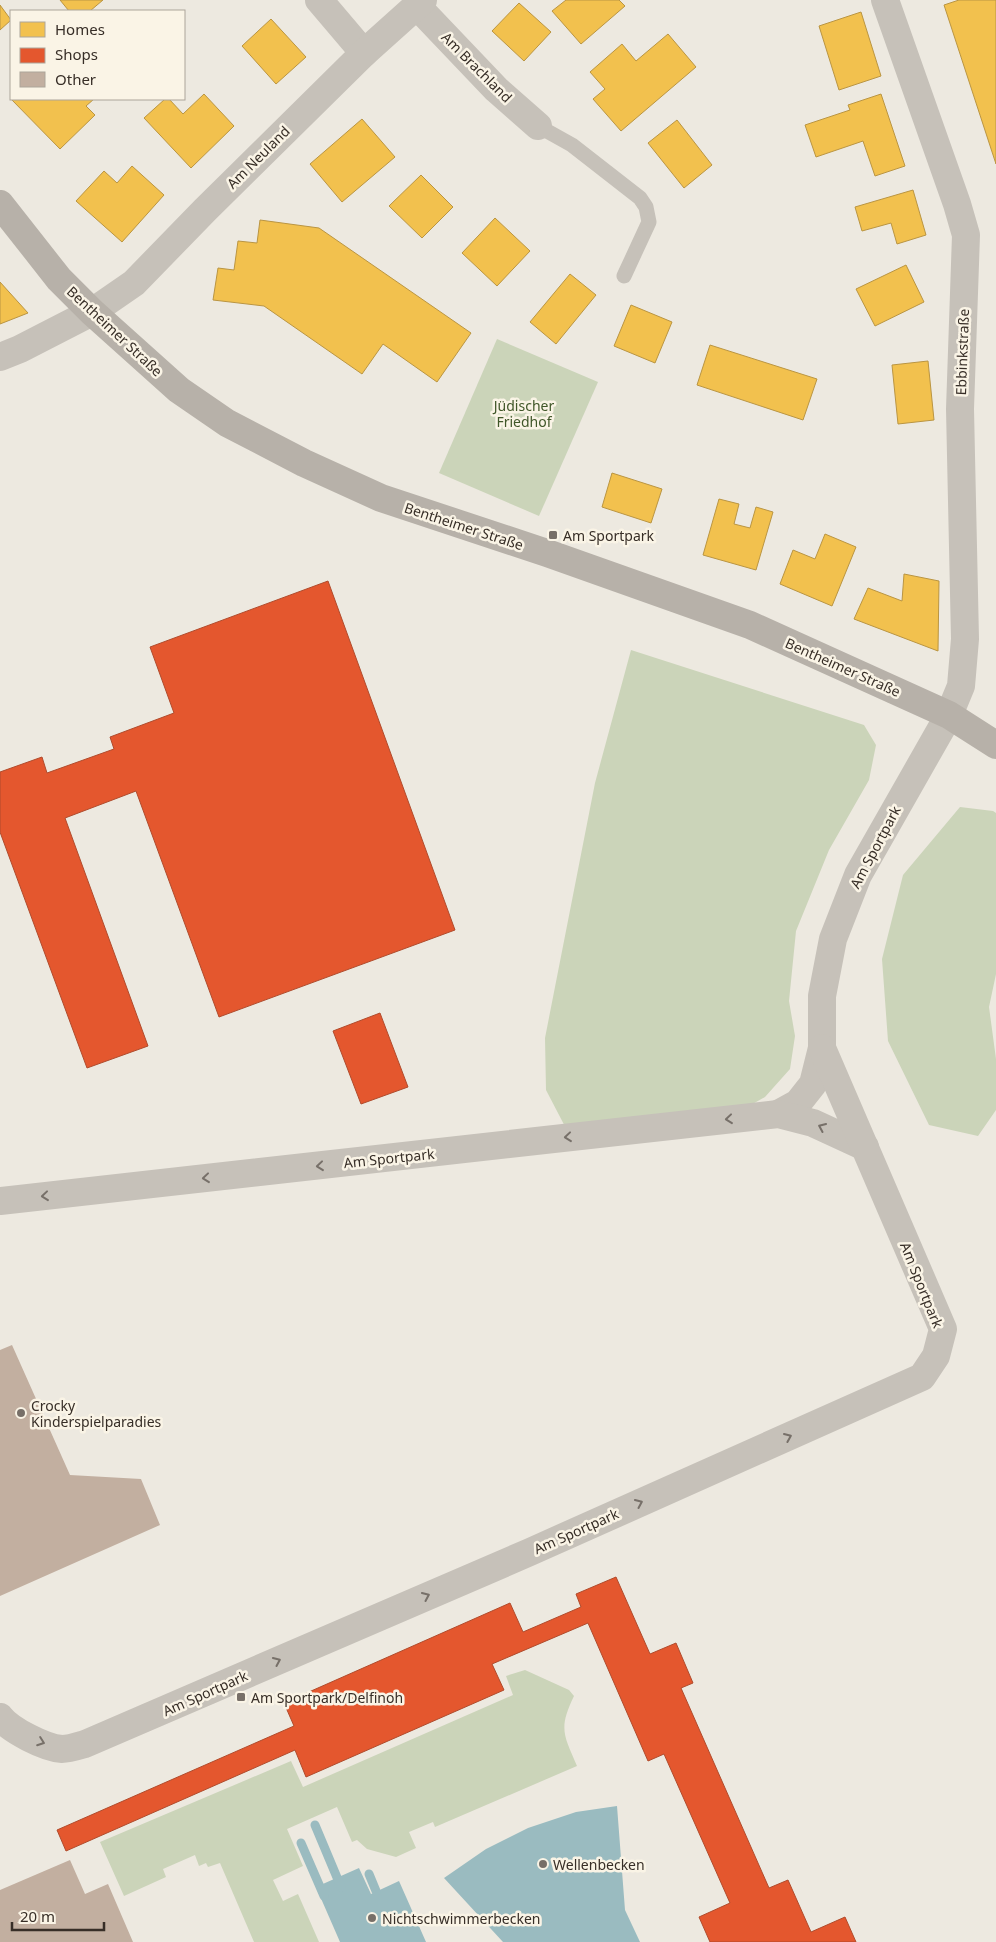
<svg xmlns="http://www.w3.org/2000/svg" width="996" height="1942" font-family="'Noto Sans',sans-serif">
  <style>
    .green { fill: #cbd4b9 }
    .water { fill: #9abbc0 }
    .homes { fill: #f2c14e; stroke: #ba9542 }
    .shops { fill: #e4572e; stroke: #b04b2c }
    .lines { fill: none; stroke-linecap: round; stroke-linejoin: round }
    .stream { stroke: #9abbc0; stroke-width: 9 }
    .building { fill: #c2afa0 }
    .lane { stroke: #c6c1b9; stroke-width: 15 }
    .street { stroke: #c6c1b9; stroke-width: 28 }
    .secondary { stroke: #b7b1a9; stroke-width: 28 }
    .oneway { stroke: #777069 }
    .poi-dot { fill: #776f68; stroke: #faf4e6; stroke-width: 2 }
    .labels { text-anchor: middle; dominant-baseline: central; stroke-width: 5; stroke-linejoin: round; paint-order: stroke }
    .street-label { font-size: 14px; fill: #372e27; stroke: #faf4e6 }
    .park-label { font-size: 14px; fill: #405729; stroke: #faf4e6 }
    .poi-label { font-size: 14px; fill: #372e27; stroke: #faf4e6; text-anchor: start }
  </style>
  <rect width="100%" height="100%" fill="#ede9e0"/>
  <g class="green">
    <path d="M497,339l101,43 -59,134 -100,-43z"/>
    <path d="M631,650l233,75 12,20 -7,35 -40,70 -33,81 -7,70 6,35 -5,33 -25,28 -23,13 -171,28 -25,-48 -1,-52 50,-255z"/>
    <path d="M960,807l33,4 3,2v161l-7,33 7,52v51l-18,26 -49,-11 -41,-84 -6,-82 21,-84z"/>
    <path d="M525,1670l44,20 5,6c-16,33 -10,39 3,70l-142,61 -2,-5 -24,10 7,16 -20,9 -29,-8 -10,-9 -5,2 -15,-35 -50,22 16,37 -30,14 10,21 15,-7 21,48h-65l-34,-79 -12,4 -2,-4 -7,3 -4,-11 -32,14 3,8 -42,19 -24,-54 191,-81 12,26 210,-92 -7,-19z"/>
  </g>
  <g class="water">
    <path d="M617,1806l8,104 15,32h-137l-59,-64 42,-29 42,-21 48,-16z"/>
    <path d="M359,1868l12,26 28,-13 27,61h-86l-24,-55z"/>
  </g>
  <g class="homes">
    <path d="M60,0h43l-13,11h-21z"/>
    <path d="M566,0h53l6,6 -44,38 -29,-33z"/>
    <path d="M959,0h37v164l-52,-159z"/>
    <path d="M519,3l32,29 -27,29 -32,-30z"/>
    <path d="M0,5l11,15 -11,10z"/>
    <path d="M861,12l20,64 -42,14 -20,-64z"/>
    <path d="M271,19l35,38 -30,27 -34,-38z"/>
    <path d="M668,34l28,33 -75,64 -28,-32 12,-10 -15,-17 32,-28 14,17z"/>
    <path d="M204,94l30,32 -43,42 -47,-50 21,-19h4l14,15z"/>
    <path d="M881,94l24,72 -30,10 -12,-35 -47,16 -11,-32 45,-15 -2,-5z"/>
    <path d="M11,99h83l-8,7 9,9 -35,34z"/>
    <path d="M362,119l33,38 -53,45 -32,-38z"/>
    <path d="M677,120l35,45 -28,23 -36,-45z"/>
    <path d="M132,166l32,29 -42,47 -46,-41 28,-30 13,12z"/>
    <path d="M421,175l32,32 -31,31 -33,-32z"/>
    <path d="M913,190l13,45 -29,9 -6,-21 -29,8 -7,-24z"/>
    <path d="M495,218l35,33 -33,35 -35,-33z"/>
    <path d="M260,220l59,8 152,105 -34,49 -54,-38 -21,30 -98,-68 -51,-6 5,-32 16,2 4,-29 19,2z"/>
    <path d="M906,265l18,37 -49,24 -19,-37z"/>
    <path d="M570,274l26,21 -40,49 -26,-22z"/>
    <path d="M0,282l28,31 -28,11z"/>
    <path d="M631,305l41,17 -17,41 -41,-17z"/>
    <path d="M710,345l107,34 -14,41 -106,-35z"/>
    <path d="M928,361l6,59 -36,4 -6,-59z"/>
    <path d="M612,473l50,16 -11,34 -49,-16z"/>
    <path d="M719,499l20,5 -5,20 16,4 6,-21 17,5 -17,58 -53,-15z"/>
    <path d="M825,534l31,13 -24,59 -52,-22 13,-34 22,9z"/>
    <path d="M904,574l35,7 -1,70 -84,-32 14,-31 34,13z"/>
  </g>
  <g class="shops">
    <path d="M328,581l127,349 -236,87 -83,-226 -71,27 83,228 -61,22 -87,-236v-60l42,-15 5,16 67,-24 -4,-12 64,-24 -24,-66z"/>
    <path d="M380,1013l28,74 -47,17 -28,-73z"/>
    <path d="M616,1577l34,77 26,-11 17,40 -12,5 88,200 19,-8 23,52 34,-15 11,25h-146l-11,-25 31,-14 -66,-149 -16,7 -60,-138 -96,41 12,26 -198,87 -11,-27 -229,101 -9,-21 237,-104 -10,-23 226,-100 13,29 58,-25 -5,-13z"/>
  </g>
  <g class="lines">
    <g class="stream">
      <path d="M315,1825l26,62"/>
      <path d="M301,1843l23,53"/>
      <path d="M369,1874l7,17"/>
    </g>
  </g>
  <g class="building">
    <path d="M12,1345l58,130 71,4 19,46 -160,71v-246z"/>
    <path d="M70,1860l15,34 23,-10 25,58h-133v-52z"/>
  </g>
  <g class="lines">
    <path class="lane" d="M538,126l34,19 68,53 6,9 3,15 -25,54"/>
    <g class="street">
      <path d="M319,0l45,53"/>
      <path d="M417,6l79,83 42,37"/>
      <path d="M0,357l20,-8 72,-37 42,-29 71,-73 159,-157 59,-53"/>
      <path d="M778,1114l20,-11 15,-19 9,-36v-52l11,-57 25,-64 91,-160 12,-29 4,-47 -5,-230 6,-174 -9,-31 -72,-204"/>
      <path d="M0,1201l778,-87 35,9 52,24"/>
      <path d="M0,1717c10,13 45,31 62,32 7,0 16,-3 23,-5l445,-192 392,-175 14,-21 7,-27 -121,-281"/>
    </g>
    <path class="secondary" d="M0,204l59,75 33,33 87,78 48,33 77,40 77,35 166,55 203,72 199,90 47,30"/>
  </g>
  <defs><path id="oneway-chevron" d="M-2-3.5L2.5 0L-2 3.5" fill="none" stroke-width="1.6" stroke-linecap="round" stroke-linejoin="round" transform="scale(1.25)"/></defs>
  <g class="oneway">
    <use href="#oneway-chevron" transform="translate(729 1119) rotate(174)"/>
    <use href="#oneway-chevron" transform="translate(822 1127) rotate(-156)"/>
    <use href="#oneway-chevron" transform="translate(568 1137) rotate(174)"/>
    <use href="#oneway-chevron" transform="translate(320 1166) rotate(174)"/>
    <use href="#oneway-chevron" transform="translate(206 1178) rotate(174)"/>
    <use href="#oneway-chevron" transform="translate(45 1196) rotate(174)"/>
    <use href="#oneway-chevron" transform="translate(788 1437) rotate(-23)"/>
    <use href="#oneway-chevron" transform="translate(639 1503) rotate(-24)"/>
    <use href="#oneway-chevron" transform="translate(426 1596) rotate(-24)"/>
    <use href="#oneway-chevron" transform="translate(277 1661) rotate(-24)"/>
    <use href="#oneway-chevron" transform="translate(41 1742) rotate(20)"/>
  </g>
  <g class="poi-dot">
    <rect x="548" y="530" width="10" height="10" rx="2.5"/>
    <circle cx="21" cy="1413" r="5"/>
    <rect x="236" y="1692" width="10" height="10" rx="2.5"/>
    <circle cx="543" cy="1864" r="5"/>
    <circle cx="372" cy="1918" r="5"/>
  </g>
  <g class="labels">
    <g class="street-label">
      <text transform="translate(477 67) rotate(45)">Am Brachland</text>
      <text transform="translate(258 157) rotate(-45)">Am Neuland</text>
      <text transform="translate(115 331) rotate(43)">Bentheimer Straße</text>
      <text transform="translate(962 352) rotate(-88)">Ebbinkstraße</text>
      <text transform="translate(464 526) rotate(18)">Bentheimer Straße</text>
      <text transform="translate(843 667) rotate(24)">Bentheimer Straße</text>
      <text transform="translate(875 847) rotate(-62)">Am Sportpark</text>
      <text transform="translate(389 1158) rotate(-6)">Am Sportpark</text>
      <text transform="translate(922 1285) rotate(68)">Am Sportpark</text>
      <text transform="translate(576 1531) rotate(-24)">Am Sportpark</text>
      <text transform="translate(205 1693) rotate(-24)">Am Sportpark</text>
    </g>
    <g class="park-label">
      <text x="524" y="405">Jüdischer<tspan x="524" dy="16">Friedhof</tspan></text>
    </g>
    <g class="poi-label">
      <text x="563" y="535">Am Sportpark</text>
      <text x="31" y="1405">Crocky<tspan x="31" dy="16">Kinderspielparadies</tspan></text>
      <text x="251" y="1697">Am Sportpark/Delfinoh</text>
      <text x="553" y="1864">Wellenbecken</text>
      <text x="382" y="1918">Nichtschwimmerbecken</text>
    </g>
  </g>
  <rect x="10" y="10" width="175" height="90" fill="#faf4e6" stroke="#aca59a"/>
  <rect x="20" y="22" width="25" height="15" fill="#f2c14e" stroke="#aca59a"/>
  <text x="55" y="35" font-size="15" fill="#372e27">Homes</text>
  <rect x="20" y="48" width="25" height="15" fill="#e4572e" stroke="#aca59a"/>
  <text x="55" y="60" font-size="15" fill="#372e27">Shops</text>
  <rect x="20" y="72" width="25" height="15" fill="#c2afa0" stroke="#aca59a"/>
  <text x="55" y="85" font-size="15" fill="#372e27">Other</text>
  <path d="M12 1922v8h92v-8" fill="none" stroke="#372e27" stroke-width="2.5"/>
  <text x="20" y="1922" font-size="15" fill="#372e27" stroke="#faf4e6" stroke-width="4" paint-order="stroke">20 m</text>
</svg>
